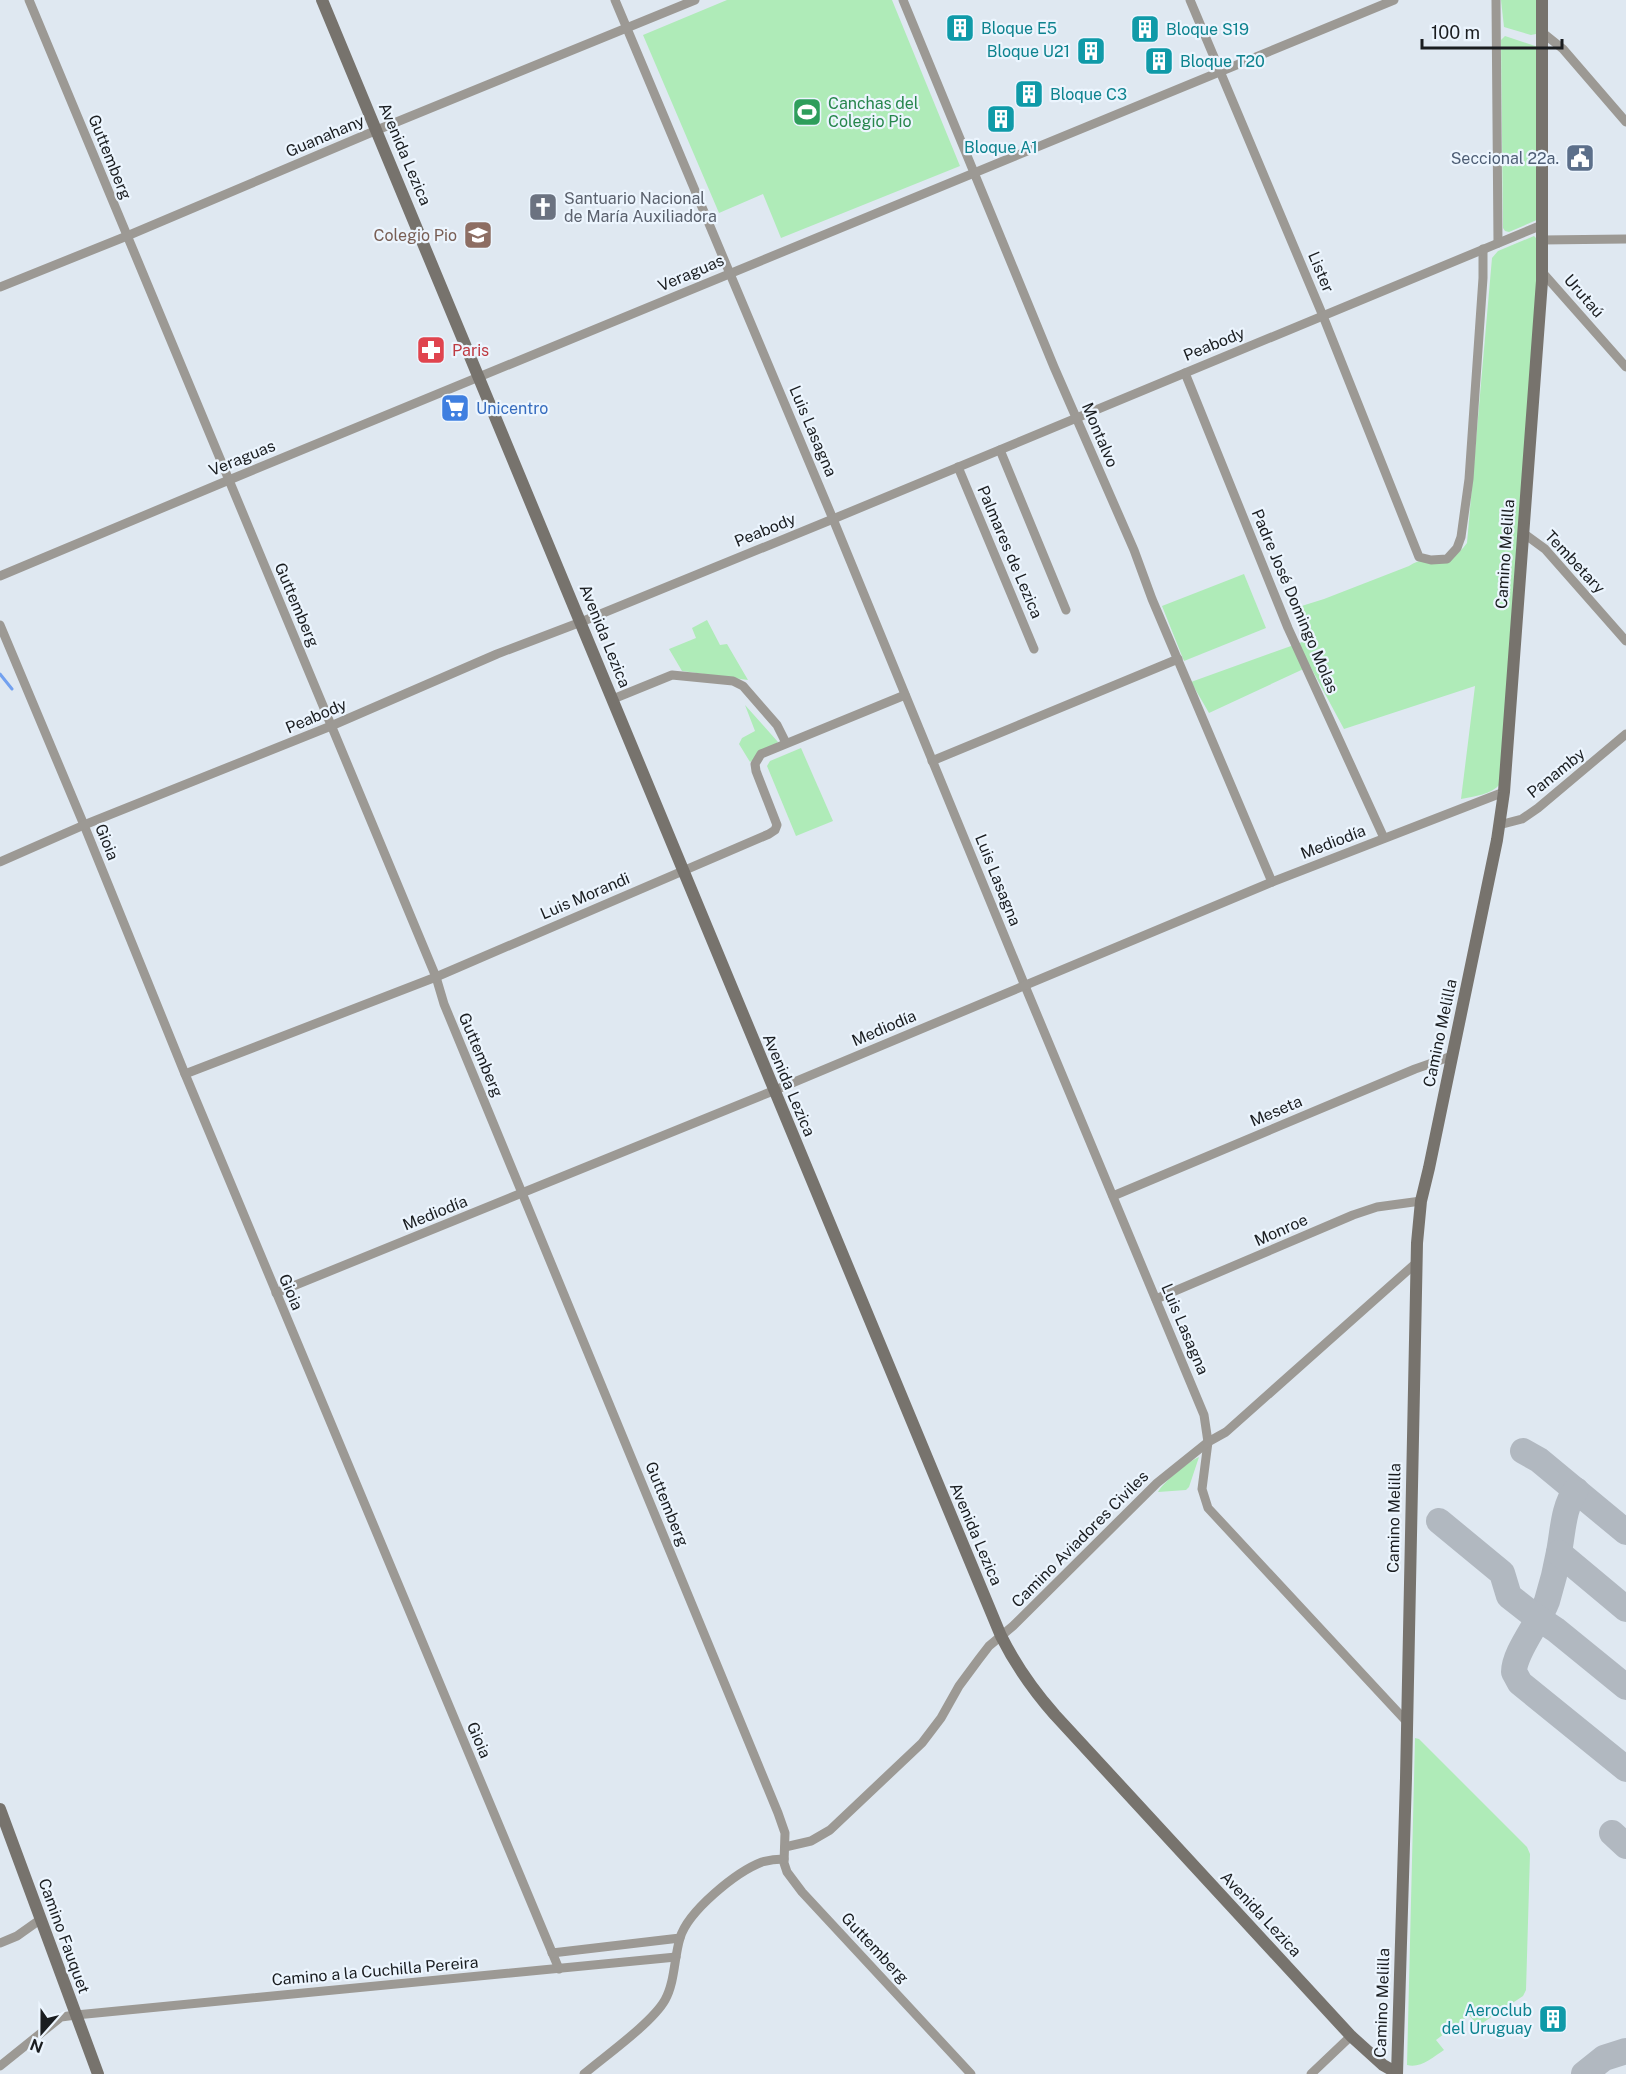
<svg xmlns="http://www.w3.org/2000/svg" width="1626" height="2074" font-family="'Public Sans',sans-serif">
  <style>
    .green { fill: #afebb8 }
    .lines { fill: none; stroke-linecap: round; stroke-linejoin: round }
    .stream { stroke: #73a1ef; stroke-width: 3 }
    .taxiway { stroke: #b1b8c0; stroke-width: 26 }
    .street { stroke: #9c9994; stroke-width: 9 }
    .secondary { stroke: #77736d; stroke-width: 12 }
    .labels { text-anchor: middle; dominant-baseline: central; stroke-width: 4.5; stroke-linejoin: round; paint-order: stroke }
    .culture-label { font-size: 16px; fill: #0d838f; stroke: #ecf5fe; text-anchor: start }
    .leisure-label { font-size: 16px; fill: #27864d; stroke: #ecf5fe; text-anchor: start }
    .street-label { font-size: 16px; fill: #1a1d20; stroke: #ecf5fe }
    .service-label { font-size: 16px; fill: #4e5e75; stroke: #ecf5fe; text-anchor: end }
    .worship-label { font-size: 16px; fill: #5b616d; stroke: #ecf5fe; text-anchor: start }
    .education-label { font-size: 16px; fill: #785e54; stroke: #ecf5fe; text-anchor: end }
    .health-label { font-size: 16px; fill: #be3a42; stroke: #ecf5fe; text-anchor: start }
    .shop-label { font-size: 16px; fill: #366cbe; stroke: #ecf5fe; text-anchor: start }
  </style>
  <rect width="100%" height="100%" fill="#dfe8f1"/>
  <g class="green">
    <path d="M727,0h165l68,166 -179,72 -18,-44 -44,19 -76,-178z"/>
    <path d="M1501,0h38l-3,34 -5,1 -27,-8z"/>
    <path d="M1505,36l33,11 1,172 -30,13 -4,-1 -2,-3 -2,-188z"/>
    <path d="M1534,236l6,6 -40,542c-9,11 -25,12 -39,15l14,-113 -131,43 -34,-63 -101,47 -18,-31 114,-41 -13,-32 32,-10 85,-33c23,-15 39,4 58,-23l25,-285 6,-7z"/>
    <path d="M1244,574l22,54 -82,33 -22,-55z"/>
    <path d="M707,620l13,25 7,-1 21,36 -66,-9 -13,-22 27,-11 -4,-10z"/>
    <path d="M745,705l33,37 -28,20 -11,-18 3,-6 13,-7z"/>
    <path d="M801,748l32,73 -37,15 -29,-70 3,-5z"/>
    <path d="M1199,1457l-10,30 -3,3 -28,2c5,-10 31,-31 41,-35z"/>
    <path d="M1415,1738l4,1 108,108 3,7 -4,136 -3,6 -45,30 -9,-11 -33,25 8,10c-11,7 -24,19 -37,15z"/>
  </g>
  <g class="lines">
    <path class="stream" d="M0,674l12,15"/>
    <g class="taxiway">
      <path d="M1523,1451l16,9 87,72"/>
      <path d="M1576,1490c-13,17 -13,42 -17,62 -3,17 -7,33 -12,49 -8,22 -33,51 -33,71l6,11 106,86"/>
      <path d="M1439,1521l63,52 7,23 23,18 24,16 70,57"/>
      <path d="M1559,1553l67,56"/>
      <path d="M1612,1833l14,13"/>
      <path d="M1584,2074l20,-16 22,-7"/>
    </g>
    <g class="street">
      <path d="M29,0l407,977 8,27 334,809 7,20 -1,30 3,9 15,20 169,182"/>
      <path d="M615,0l218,519 192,467 179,429 4,27 -6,47 6,19 199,214"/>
      <path d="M903,0l151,367 80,183 18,49 120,283"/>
      <path d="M1190,0l133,316 96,241 12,3 16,-1 10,-11 4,-11 8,-58 14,-201v-29"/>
      <path d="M1496,0l2,243"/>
      <path d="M1543,33l20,16 63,73"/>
      <path d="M1542,240l84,-1"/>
      <path d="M1542,272l84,95"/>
      <path d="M0,287l127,-51 250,-106 318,-130"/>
      <path d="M1185,373l103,255 96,210"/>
      <path d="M1000,450l66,160"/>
      <path d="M958,467l76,182"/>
      <path d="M1523,533l22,16 81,92"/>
      <path d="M0,576l229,-96 1165,-480"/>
      <path d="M0,625l84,200 101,249 374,895"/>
      <path d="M613,699l59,-24 61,6 10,5 34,39 9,18"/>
      <path d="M932,761l246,-102"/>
      <path d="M1499,825l23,-6 16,-11 88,-74"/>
      <path d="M0,862l84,-37 247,-99 166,-72 84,-32 252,-103 709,-294"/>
      <path d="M185,1074l251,-97 333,-143 6,-4 2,-5 -21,-54 -1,-7 6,-10 144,-59"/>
      <path d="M1113,1196l302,-127 37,-13"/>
      <path d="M276,1293l497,-202 499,-209 232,-90"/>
      <path d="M1156,1299l197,-84 24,-8 44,-6"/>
      <path d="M785,1847l26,-6 19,-11 92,-87 19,-25 18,-32 20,-27 10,-13 24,-20 144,-143 51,-41 18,-10 190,-169"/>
      <path d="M0,1943l17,-7 24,-17"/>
      <path d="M552,1953l128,-15"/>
      <path d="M0,2066l61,-49 15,-2 600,-58"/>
      <path d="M584,2074c21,-18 68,-51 81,-74 10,-18 9,-42 15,-62 8,-27 56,-66 82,-76 7,-2 15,-3 22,-3"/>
      <path d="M1311,2074l40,-38"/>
    </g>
    <g class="secondary">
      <path d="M322,0l679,1636c15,30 32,54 54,79l296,321 32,29 14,8"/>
      <path d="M0,1809l98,265"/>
      <path d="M1397,2074l9,-296 11,-535 4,-42 8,-33 68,-328 7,-48 38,-511v-281"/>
    </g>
  </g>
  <defs>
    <g id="building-square" transform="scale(1.5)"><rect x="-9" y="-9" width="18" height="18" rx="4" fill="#0f9aa8" stroke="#ecf5fe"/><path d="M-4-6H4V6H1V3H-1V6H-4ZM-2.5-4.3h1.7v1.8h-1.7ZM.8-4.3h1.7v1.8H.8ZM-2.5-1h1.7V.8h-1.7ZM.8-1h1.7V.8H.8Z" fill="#fff"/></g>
    <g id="stadium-square" transform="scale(1.5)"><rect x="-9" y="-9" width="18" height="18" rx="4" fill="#2e9e5b" stroke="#ecf5fe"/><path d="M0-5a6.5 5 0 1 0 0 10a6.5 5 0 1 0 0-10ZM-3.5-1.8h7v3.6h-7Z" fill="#fff"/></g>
    <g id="civic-square" transform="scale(1.5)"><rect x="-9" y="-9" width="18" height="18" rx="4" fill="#5c6f8a" stroke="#ecf5fe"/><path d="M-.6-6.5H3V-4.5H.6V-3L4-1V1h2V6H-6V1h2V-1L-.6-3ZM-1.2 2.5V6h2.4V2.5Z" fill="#fff"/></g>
    <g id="church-square" transform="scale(1.5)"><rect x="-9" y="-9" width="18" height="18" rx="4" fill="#6b7280" stroke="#ecf5fe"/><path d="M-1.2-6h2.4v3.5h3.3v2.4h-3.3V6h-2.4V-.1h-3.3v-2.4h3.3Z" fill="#fff"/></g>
    <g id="school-square" transform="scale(1.5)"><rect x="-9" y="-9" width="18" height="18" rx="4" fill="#8d6e63" stroke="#ecf5fe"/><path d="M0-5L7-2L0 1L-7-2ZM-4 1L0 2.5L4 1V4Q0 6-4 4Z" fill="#fff"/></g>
    <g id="pharmacy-square" transform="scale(1.5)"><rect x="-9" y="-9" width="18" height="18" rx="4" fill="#e0444e" stroke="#ecf5fe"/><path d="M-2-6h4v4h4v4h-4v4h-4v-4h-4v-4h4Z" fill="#fff"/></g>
    <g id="supermarket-square" transform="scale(1.5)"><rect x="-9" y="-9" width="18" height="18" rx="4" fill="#3f7fe0" stroke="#ecf5fe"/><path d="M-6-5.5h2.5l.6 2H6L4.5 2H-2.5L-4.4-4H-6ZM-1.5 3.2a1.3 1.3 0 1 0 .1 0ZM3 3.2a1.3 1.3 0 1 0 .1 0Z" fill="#fff"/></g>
  </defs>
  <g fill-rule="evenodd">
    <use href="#building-square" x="960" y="28"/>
    <use href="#building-square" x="1145" y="29"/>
    <use href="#building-square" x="1091" y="51"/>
    <use href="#building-square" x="1159" y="61"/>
    <use href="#building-square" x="1029" y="94"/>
    <use href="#stadium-square" x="807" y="112"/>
    <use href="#building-square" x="1001" y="119"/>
    <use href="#civic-square" x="1580" y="158"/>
    <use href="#church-square" x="543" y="207"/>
    <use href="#school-square" x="478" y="235"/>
    <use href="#pharmacy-square" x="431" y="350"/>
    <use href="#supermarket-square" x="455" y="408"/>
    <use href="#building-square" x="1553" y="2019"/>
  </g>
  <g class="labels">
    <g class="culture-label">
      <text x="981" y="28">Bloque E5</text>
      <text x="1166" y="29">Bloque S19</text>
      <text x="1070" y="51" text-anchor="end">Bloque U21</text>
      <text x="1180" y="61">Bloque T20</text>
      <text x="1050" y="94">Bloque C3</text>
      <text x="1001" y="147" text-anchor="middle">Bloque A1</text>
      <text x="1532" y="2010" text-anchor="end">Aeroclub<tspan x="1532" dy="18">del Uruguay</tspan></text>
    </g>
    <g class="leisure-label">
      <text x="828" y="103">Canchas del<tspan x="828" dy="18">Colegio Pio</tspan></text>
    </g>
    <g class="street-label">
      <text transform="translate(325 136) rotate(-23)">Guanahany</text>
      <text transform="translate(405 154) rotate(67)">Avenida Lezica</text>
      <text transform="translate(110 157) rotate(68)">Guttemberg</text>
      <text transform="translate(1321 272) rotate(67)">Lister</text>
      <text transform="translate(691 273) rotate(-23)">Veraguas</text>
      <text transform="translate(1584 296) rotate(49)">Urutaú</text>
      <text transform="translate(1214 344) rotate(-22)">Peabody</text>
      <text transform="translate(813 431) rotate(67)">Luis Lasagna</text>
      <text transform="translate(1100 435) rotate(67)">Montalvo</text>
      <text transform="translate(242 458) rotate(-22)">Veraguas</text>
      <text transform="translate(765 530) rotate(-22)">Peabody</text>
      <text transform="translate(1010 552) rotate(67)">Palmares de Lezica</text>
      <text transform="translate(1505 554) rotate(-86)">Camino Melilla</text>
      <text transform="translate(1575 562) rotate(47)">Tembetary</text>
      <text transform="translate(1295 601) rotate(67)">Padre José Domingo Molas</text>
      <text transform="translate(297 605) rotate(67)">Guttemberg</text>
      <text transform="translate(605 636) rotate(68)">Avenida Lezica</text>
      <text transform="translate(316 716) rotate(-23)">Peabody</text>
      <text transform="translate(1556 773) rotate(-39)">Panamby</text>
      <text transform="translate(107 842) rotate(68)">Gioia</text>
      <text transform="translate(1333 842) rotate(-21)">Mediodía</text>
      <text transform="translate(998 880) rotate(68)">Luis Lasagna</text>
      <text transform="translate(585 896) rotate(-23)">Luis Morandi</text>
      <text transform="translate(884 1028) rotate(-23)">Mediodía</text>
      <text transform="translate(1440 1033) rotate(-78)">Camino Melilla</text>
      <text transform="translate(481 1055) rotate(67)">Guttemberg</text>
      <text transform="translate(789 1085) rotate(67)">Avenida Lezica</text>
      <text transform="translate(1276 1111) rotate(-23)">Meseta</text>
      <text transform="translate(435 1213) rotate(-22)">Mediodía</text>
      <text transform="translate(1281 1230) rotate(-24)">Monroe</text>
      <text transform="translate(291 1292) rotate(67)">Gioia</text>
      <text transform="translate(1185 1329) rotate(67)">Luis Lasagna</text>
      <text transform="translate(667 1504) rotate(68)">Guttemberg</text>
      <text transform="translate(1394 1518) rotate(-89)">Camino Melilla</text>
      <text transform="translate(976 1534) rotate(67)">Avenida Lezica</text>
      <text transform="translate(1080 1539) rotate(-45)">Camino Aviadores Civiles</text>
      <text transform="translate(479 1740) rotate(67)">Gioia</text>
      <text transform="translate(1261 1914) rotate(47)">Avenida Lezica</text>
      <text transform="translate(64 1936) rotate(70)">Camino Fauquet</text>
      <text transform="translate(875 1948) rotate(47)">Guttemberg</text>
      <text transform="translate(375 1971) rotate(-5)">Camino a la Cuchilla Pereira</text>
      <text transform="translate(1382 2003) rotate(-88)">Camino Melilla</text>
    </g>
    <g class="service-label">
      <text x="1559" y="158">Seccional 22a.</text>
    </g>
    <g class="worship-label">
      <text x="564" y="198">Santuario Nacional<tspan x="564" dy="18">de María Auxiliadora</tspan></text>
    </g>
    <g class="education-label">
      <text x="457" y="235">Colegio Pio</text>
    </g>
    <g class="health-label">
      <text x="452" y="350">Paris</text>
    </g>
    <g class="shop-label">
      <text x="476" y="408">Unicentro</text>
    </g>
  </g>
  <g transform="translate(42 2032) rotate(201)" stroke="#ecf5fe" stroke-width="4.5" paint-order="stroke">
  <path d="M0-4.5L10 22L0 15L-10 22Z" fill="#1a1d20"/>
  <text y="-9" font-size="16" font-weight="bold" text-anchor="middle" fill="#1a1d20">N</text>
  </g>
  <path d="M1422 39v9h140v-9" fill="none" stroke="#1a1d20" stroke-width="3"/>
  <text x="1431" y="39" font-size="18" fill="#1a1d20" stroke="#ecf5fe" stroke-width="4.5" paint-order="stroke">100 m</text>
</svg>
